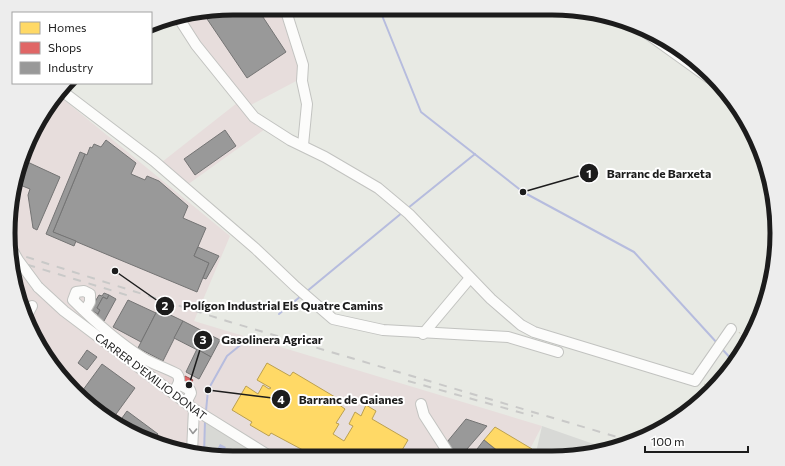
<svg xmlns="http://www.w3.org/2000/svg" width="785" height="466" font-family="Commissioner,sans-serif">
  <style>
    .residential { fill: #d8d9d5 }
    .industrial { fill: #e7dddc }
    .parking { fill: #d8d9d6 }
    .water { fill: #b6bcde }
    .homes { fill: #ffd966; stroke: #bba050 }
    .shops { fill: #e06666; stroke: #a55050 }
    .industry { fill: #999; stroke: #747474 }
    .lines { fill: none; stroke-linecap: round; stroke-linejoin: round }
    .stream { stroke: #b6bcde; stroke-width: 2 }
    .minor-casing { stroke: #c2c3c0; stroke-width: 12 }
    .path { stroke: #cecabd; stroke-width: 1; stroke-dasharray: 2 2; stroke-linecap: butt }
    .minor { stroke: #fcfcfb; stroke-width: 10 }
    .rail { stroke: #c9c9c8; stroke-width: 2; stroke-dasharray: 8 8; stroke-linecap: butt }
    .minor-bridge-casing { stroke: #c2c3c0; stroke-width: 12; stroke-linecap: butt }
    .minor-bridge { stroke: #fcfcfb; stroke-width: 10 }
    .oneway { stroke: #979797 }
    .labels { text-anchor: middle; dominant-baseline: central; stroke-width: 4; stroke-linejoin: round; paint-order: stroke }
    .street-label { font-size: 11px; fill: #1c1c1c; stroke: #fff }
    .rim { fill: none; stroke: #1c1c1c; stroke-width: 5 }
    .leader { fill: none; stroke: #1c1c1c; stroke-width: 1.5 }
    .callout-dot { fill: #1c1c1c; stroke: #fff; stroke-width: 1.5 }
    .mark-label { font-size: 12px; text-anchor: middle; font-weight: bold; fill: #fff }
    .callout-label { font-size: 12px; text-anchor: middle; font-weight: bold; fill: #1c1c1c; stroke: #fff; stroke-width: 4; stroke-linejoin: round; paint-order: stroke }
  </style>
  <rect width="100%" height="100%" fill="#e8eae4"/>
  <path class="residential" d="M205,412l79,45h-66l-15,-3z"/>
  <g class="industrial">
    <path d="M233,8h55l18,56 -6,15 -53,28 18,22 -78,56 -25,-23 75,-59 -63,-85z"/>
    <path d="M58,95l172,141 -36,85 348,105 -11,21 -8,10h-239l-79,-44 -2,41 -43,-8 -52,-26 -53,-50 -35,-64 -12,-73 12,-72 26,-53z"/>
  </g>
  <path class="parking" d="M542,426l66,23 -41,8h-32z"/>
  <path class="water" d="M220,444l6,3 -6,10h-7z"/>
  <g class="homes">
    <path d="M267,363l23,13 3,-4 47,28 -2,4 7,5 -9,14 3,1 -6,10 11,7 9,-15 -4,-2 6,-12 6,4 5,-11 10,6 -4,8 36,21 -10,17h-82l-45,-24 -2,3 -19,-11 2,-3 -20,-12 14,-24 12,8 5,-9 6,4 2,-1 -14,-8z"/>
    <path d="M495,427l37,22 -6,8h-20l-22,-17z"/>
  </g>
  <path class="shops" d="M185,376l8,4 -4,6 -7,-4z"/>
  <g class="industry">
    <path d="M233,8h24l29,44 -39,26 -44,-65z"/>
    <path d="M225,130l11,16 -41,29 -11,-16z"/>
    <path d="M106,140l30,23 -5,11 14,6 2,-4 12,5 29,25 -5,12 23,10 -12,28 15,7 -12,29 -144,-60 32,-78 2,1 3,-8 2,1 2,-4 7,3z"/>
    <path d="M80,152l5,2 -32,78 23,9 -2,5 -28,-12z"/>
    <path d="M21,159l39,18 -23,53 -4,-2 -5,-33 2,-6 -10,-4 -2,-13z"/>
    <path d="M198,247l21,9 -13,23 -3,-1 6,-15 -15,-7z"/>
    <path d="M104,293l5,2 -2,4 -4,-2 -6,11 3,2 -2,4 -8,-4 9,-15 3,1z"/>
    <path d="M109,295l7,4 -12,22 -8,-3 4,-8 -3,-2 6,-11 4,2z"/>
    <path d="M128,300l28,13 -15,29 -28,-15z"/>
    <path d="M158,309l25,12 -20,40 -25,-13z"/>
    <path d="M183,321l37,19 -9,17 -37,-19z"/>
    <path d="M197,349l14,8 -12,22 -13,-7z"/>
    <path d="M87,350l10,7 -10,13 -9,-7z"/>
    <path d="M102,364l33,24 -24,33 -31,-27z"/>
    <path d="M127,411l31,23 -5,8 -36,-17z"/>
    <path d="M466,419l21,7 -27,31h-4l-9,-15z"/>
    <path d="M484,440l17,14 -3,3h-19l-5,-4z"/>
    <path d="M474,453l5,4h-9z"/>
  </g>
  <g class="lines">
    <g class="stream">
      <path d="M379,8l42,104 102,80 111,60 84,92"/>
      <path d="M408,208l67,-54"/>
      <path d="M306,292l97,-80"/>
      <path d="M279,314l22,-18"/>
      <path d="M722,349l13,14"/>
      <path d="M206,411l2,-21 19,-34 22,-18"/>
      <path d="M204,455l1,-35"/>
    </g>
    <g class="minor-casing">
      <g id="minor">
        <path d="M285,8l18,57 -1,16 5,23 -4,41"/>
        <path d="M178,17l18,28 58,72 36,23 35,17 53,31 31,26 82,85 30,26 13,7 161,49 36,-52"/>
        <path d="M638,27l71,51"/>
        <path d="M62,91l92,70 102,88 40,38 37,32 50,11 125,7 50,15"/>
        <path d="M38,287l26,24 130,98 77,48"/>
        <path d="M85,311l5,-9v-8l-6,-3 -8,1 -3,8c20,20 46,43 70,58 10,6 23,10 34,16 5,7 0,12 -4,19"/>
        <path d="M26,317l6,-11"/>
        <path d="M423,334l47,-56"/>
        <path d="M179,384l11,6 1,3 -5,10"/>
        <path d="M421,404l3,11 27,42"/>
        <path d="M192,452l2,-43"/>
        <path d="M537,457l2,-1"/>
      </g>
    </g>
    <g class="path">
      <path d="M739,332l7,10"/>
      <path d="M704,384l11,4"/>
    </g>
    <use href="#minor" class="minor"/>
    <g class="rail">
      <path d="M11,252l219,70 404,120"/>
      <path d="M12,260l121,37"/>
      <path d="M408,381l125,35"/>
    </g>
    <g class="minor-bridge-casing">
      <path id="minor-bridge" d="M10,246l8,14 20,27"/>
    </g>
    <use href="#minor-bridge" class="minor-bridge"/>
  </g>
  <defs><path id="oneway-chevron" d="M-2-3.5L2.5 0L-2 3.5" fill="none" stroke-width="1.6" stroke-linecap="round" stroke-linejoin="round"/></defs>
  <use class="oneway" href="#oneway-chevron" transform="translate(193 431) rotate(92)"/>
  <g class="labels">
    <g class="street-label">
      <text transform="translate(151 376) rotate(37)">CARRER D'EMILIO DONAT</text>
    </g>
  </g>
  <path d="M0 0H785V466H0ZM233 15H552A218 218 0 0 1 770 233V233A218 218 0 0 1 552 451H233A218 218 0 0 1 15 233V233A218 218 0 0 1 233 15Z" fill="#ededed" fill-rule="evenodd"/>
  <path class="rim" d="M233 15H552A218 218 0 0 1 770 233V233A218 218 0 0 1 552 451H233A218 218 0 0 1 15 233V233A218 218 0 0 1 233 15Z"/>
  <path class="leader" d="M523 192L589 173M115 271L165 306M189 385L203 340M208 390L281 399"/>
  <g class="callout-dot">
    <circle cx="523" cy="192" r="4"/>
    <circle cx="115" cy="271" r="4"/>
    <circle cx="189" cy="385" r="4"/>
    <circle cx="208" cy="390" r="4"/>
    <circle cx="589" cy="173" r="10"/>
    <circle cx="165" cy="306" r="10"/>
    <circle cx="203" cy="340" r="10"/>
    <circle cx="281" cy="399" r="10"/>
  </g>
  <g class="mark-label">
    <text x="589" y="178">1</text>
    <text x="165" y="310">2</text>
    <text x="203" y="344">3</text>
    <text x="281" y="404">4</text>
  </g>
  <g class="callout-label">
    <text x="659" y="178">Barranc de Barxeta</text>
    <text x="283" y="310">Polígon Industrial Els Quatre Camins</text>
    <text x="272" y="344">Gasolinera Agricar</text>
    <text x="351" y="404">Barranc de Gaianes</text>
  </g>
  <rect x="12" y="12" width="140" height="72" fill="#ffffff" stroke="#a4a4a4"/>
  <rect x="20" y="22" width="20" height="12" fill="#ffd966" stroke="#a4a4a4"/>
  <text x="48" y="32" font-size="12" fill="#1c1c1c">Homes</text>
  <rect x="20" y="42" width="20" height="12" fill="#e06666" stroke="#a4a4a4"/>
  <text x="48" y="52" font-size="12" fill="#1c1c1c">Shops</text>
  <rect x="20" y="62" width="20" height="12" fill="#999999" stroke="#a4a4a4"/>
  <text x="48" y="72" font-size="12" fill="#1c1c1c">Industry</text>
  <path d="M645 446v6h103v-6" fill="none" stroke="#1c1c1c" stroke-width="2"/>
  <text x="651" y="446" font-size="12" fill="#1c1c1c" stroke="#ffffff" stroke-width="3" paint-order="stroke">100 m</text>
</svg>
